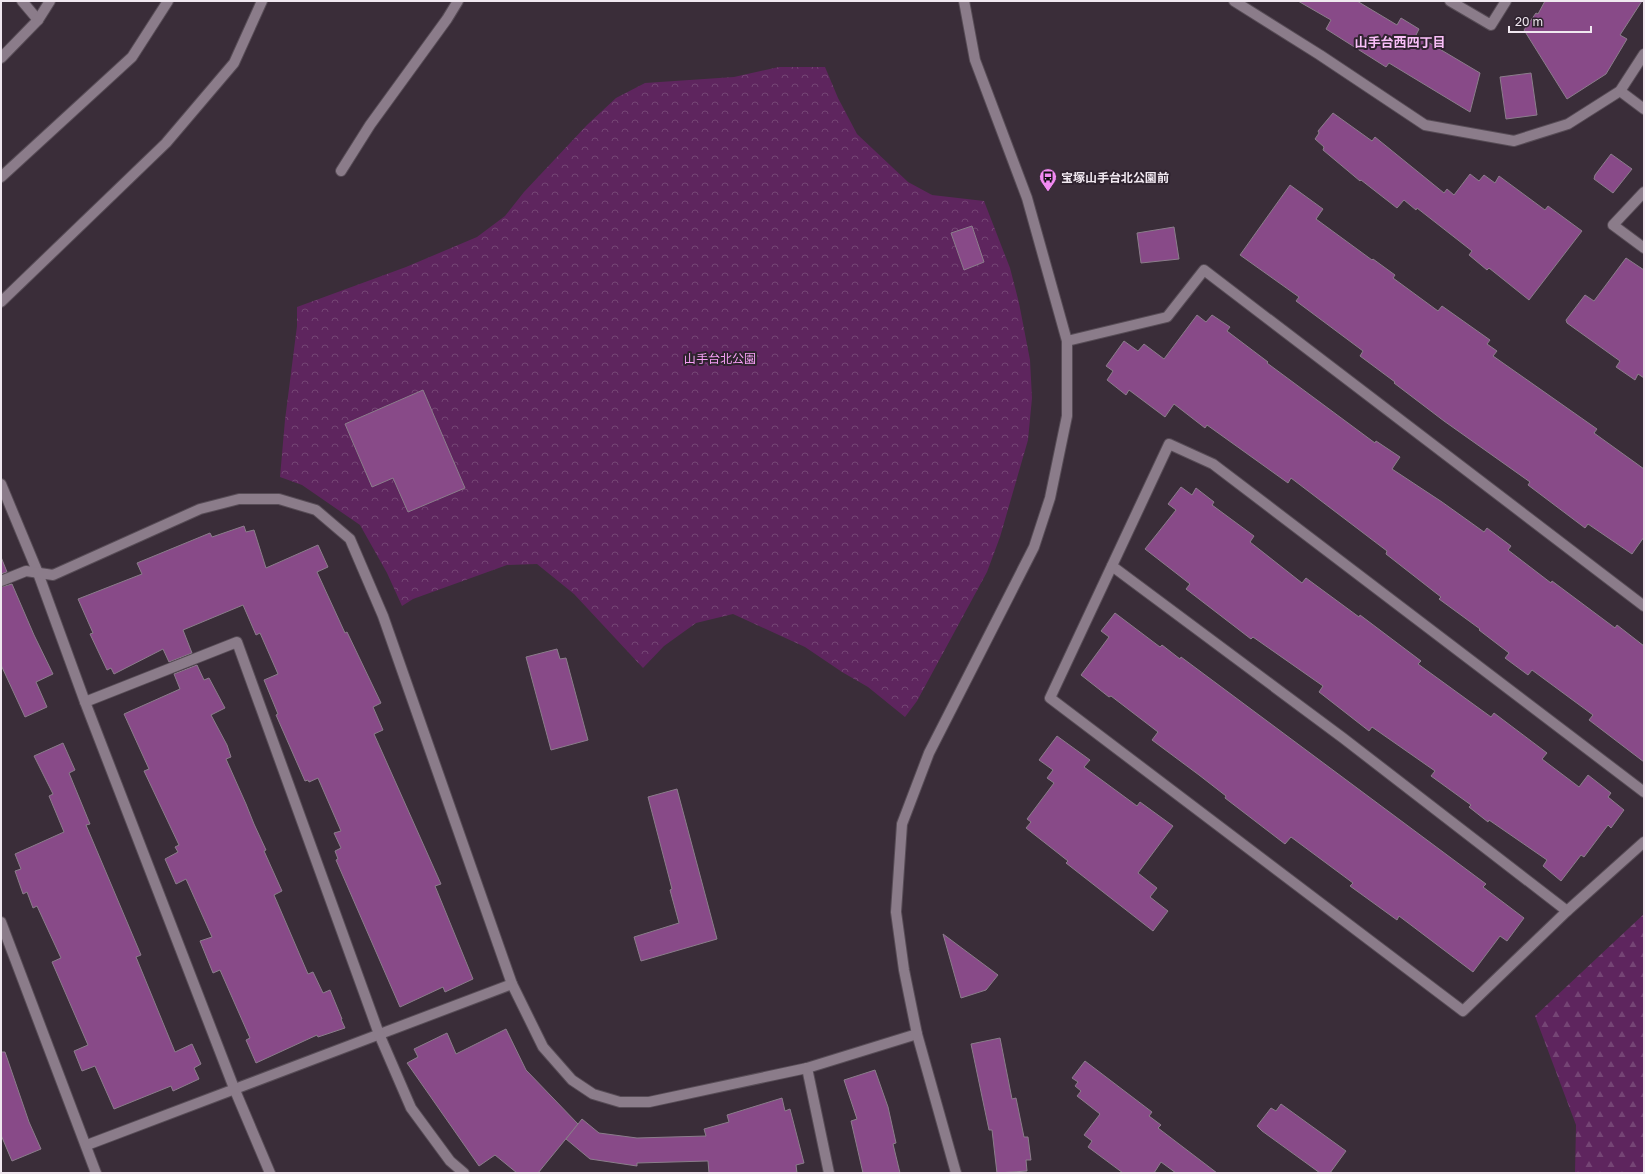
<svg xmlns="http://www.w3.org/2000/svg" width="1645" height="1174" font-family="'Golos Text','Noto Sans JP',sans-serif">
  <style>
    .forest { fill: url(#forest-firs) }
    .park { fill: url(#park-crowns) }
    .building { fill: #884a88; stroke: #8b7d8b }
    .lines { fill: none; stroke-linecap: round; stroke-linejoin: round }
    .minor-casing { stroke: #574c56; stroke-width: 12 }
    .minor { stroke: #8b7c8a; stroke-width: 10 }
    .labels { text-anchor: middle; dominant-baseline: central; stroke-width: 4; stroke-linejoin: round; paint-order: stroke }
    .poi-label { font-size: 12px; font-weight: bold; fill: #f0e8f0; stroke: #2f232f; text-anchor: start }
    .park-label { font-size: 12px; fill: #f7a1f6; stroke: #2f232f }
    .neighbourhood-label { font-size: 13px; font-weight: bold; fill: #f9bff8; stroke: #2f232f }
  </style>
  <defs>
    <pattern id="forest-firs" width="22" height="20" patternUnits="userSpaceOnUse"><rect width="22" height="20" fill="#5e255e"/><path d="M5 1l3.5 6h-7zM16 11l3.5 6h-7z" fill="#754575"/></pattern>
    <pattern id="park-crowns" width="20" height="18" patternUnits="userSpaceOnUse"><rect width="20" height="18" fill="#5e255e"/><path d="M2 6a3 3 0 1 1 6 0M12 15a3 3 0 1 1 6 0" fill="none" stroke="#754575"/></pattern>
  </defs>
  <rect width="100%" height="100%" fill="#3a2d39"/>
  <path class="forest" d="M1644,914v259h-69l1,-48 -41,-109z"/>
  <path class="park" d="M779,67h46l13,31 19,36 51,48 24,13 52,6 26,67 9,35 11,57 2,38 -4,42 -28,97 -13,35 -70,129 -12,16 -37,-30 -26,-15 -37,-25 -72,-33 -37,9 -32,23 -21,22 -69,-74 -37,-30 -30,1 -94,34 -11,7 -15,-33 -27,-48 -58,-40 -22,-8 5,-57 12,-94v-19l109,-40 71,-30 28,-21 19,-24 63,-67 29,-27 29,-15 89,-6z"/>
  <g class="building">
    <path d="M1298,1h59l40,24 4,-7 18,11 -3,6 64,38 -10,39 -81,-49 -3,4 -60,-38 5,-9z"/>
    <path d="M1545,1h97l-22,34 7,4 -21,35 -39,25 -43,-69 12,-17 2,1z"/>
    <path d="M1531,73l6,42 -31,4 -6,-42z"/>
    <path d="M1333,113l39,28 3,-4 69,56 3,-4 7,6 16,-21 9,7 5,-6 11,8 4,-7 46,34 3,-4 34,25 -53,69 -40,-32 -2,2 -18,-15 3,-4 -55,-43 -1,2 -12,-10 -7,8 -36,-28 -1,1 -37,-31 1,-3 -9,-8 4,-6 -1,-2z"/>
    <path d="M1611,154l21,15 -19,24 -19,-14 1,-4z"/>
    <path d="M1290,185l33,24 -7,10 56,41 1,-1 22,16 -2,3 45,33 4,-5 48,34 -3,4 10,7 -4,5 104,73 -3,4 50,36v68l-12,17 -44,-30 -3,4 -57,-43 2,-3 -86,-61 -50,-38 1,-1 -35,-26 3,-5 -67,-50 3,-4 -59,-42z"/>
    <path d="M972,226l12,36 -20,8 -13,-37z"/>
    <path d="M1174,227l5,32 -38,4 -4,-30z"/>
    <path d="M1626,258l18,12v108l-6,-4 -3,6 -19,-13 4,-6 -53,-38 -1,-3 19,-25 9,6z"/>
    <path d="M1197,315l9,7 6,-7 18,12 -3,4 41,31 -1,1 108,80 1,-2 24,16 -8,12 50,33 42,30 3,-4 24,18 -3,4 43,33 1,-2 63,47 2,-3 27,21v116l-55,-42 4,-5 -61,-45 -4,5 -23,-17 4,-5 -30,-23 1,-1 -41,-30 2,-2 -55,-43 1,-3 -96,-73 -3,5 -81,-58 -2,3 -31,-24 -9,13 -36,-27 -3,5 -19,-15 6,-9 -7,-5 18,-25 14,10 6,-7 20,15z"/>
    <path d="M423,390l42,98 -57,24 -15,-34 -21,9 -27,-63z"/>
    <path d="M1181,487l11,8 4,-7 18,14 -2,3 42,31 -4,6 52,41 4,-5 53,39 1,-2 61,46 -3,3 73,53 3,-4 53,40 -5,6 37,28 9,-12 23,18 -3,4 16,13 -13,18 -3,-3 -24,32 -3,-2 -20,26 -18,-15 4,-6 -58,-40 -1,2 -19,-15 2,-2 -40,-29 4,-5 -63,-44 -3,4 -50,-39 4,-6 -70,-49 -2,2 -65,-50 4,-5 -45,-35 31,-39 -8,-6z"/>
    <path d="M244,526l2,6 8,-2 12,38 52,-23 10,22 -11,5 28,61 2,-1 34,71 -8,4 10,23 -9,4 67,150 -6,2 38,93 -28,13 -2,-5 -43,20 -64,-147 2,-1 -3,-8 6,-3 -7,-15 7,-2 -23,-53 -9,4 -1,-2 -3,1 -29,-66 2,-1 -14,-34 14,-6 -18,-41 -4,2 -13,-30 -60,25 9,23 -23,9 -6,-13 -49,25 -3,-6 -4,2 -17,-36 3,-1 -15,-34 64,-25 -5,-11 73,-30 2,4z"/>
    <path d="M1,557l6,15 -6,2z"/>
    <path d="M12,584l22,51 19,39 -17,8 11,25 -22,10 -24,-52v-78z"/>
    <path d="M1115,613l45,34 2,-2 18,14 1,-2 305,227 -3,3 41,31 -17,23 -7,-5 -27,36 -74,-56 -2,4 -47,-34 3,-3 -62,-46 -6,7 -60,-46 1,-2 -27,-21 -47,-35 6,-8 -47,-36 -2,1 -28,-22 28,-38 -8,-6z"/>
    <path d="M557,649l3,10 6,-1 22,82 -37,10 -25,-93z"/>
    <path d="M197,665l7,15 5,-2 16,30 -14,7 16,30 4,12 -5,2 20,45 8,20 12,26 -2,1 18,40 -8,4 34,79 5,-2 10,21 7,-3 12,29h-1l4,9 -27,9 -1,-2 -61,28 -10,-23 4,-2 -30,-68 -7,3 -13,-32 12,-4 -26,-58 -10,5 -11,-25 13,-7 -3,-5 4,-2 -35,-74 5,-2 -25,-55 56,-25 -6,-15z"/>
    <path d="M1057,736l33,24 -6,7 53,39 3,-4 33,24 -35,47 19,15 -7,9 18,14 -15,20 -87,-68 2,-2 -42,-33 5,-6 -4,-3 27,-36 -7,-5 6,-8 -14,-10z"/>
    <path d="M63,743l12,27 -6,3 21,51 -4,1 55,130 -5,2 39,95 17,-8 9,20 -7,4 5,11 -26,12 -2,-5 -57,23 -19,-43 -13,5 -8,-20 14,-6 -36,-83 9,-4 -24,-52 -4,2 -6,-16 -4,2 -8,-23 6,-2 -6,-15 49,-22 -15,-36 4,-2 -19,-38z"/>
    <path d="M677,789l40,150 -76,22 -7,-24 45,-14 -9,-33 2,-1 -24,-92z"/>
    <path d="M943,934l55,41 -12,15 -25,8z"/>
    <path d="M506,1029l20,41 52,54 -40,49h-21l-22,-18 -16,11 -72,-103 11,-6 -4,-8 33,-16 9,21z"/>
    <path d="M1000,1038l12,61 4,-1 8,39h4l3,23h-5l1,11 -30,2 -5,-43h-3l-18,-86z"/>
    <path d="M1,1052h4l24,70 12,27 -29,12 -11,-26z"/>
    <path d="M1085,1061l67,51 -3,4 12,9 -3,3 59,45h-41l-15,-11 -7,11h-31l-35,-26 4,-6 -8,-6 16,-21 -23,-18 4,-5 -6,-5 3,-4 -6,-4z"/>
    <path d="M875,1070l13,37 8,36 -3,1 7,29h-37l-12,-52 6,-2 -13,-39z"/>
    <path d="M782,1098l3,13 5,-2 14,54 -8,2 1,8h-88l-1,-12 -71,2v3l-47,-7 -24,-20 16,-20 17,14 38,5 69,-2 -2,-7 25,-7 -2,-7z"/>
    <path d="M1281,1104l65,47 -16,22h-10l-58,-42 -5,-5 14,-18 5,3z"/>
  </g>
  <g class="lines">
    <g class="minor-casing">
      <g id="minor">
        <path d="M22,1l16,19"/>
        <path d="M1234,1l86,54 105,70 89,16 54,-17 52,-33 24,-37"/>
        <path d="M1450,1l41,24 15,-24"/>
        <path d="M1,58l37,-38 12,-19"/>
        <path d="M1620,91l24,18"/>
        <path d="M341,171l29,-46 77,-106 11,-18"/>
        <path d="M1,177l131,-120 36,-56"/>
        <path d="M1644,192l-31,33 31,23"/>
        <path d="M1,302l165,-159 68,-80 28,-62"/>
        <path d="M1067,341l100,-24 37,-47 440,336"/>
        <path d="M1,484l37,89 47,129"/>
        <path d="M1112,566l231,172 224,173"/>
        <path d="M1,581l25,-10 27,4 147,-66 39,-10h40l37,11 34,29 33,77 129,368 31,63 29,33 21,14 27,8h29l158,-34 110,-34"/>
        <path d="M1644,792l-431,-328 -44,-20 -119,254 413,313 104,-100 77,-69"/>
        <path d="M1,922l95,251"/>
        <path d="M807,1068l22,105"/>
        <path d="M87,1145l425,-161"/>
        <path d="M270,1173l-36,-85 -149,-386 152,-60 142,392 32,74 39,53 14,12"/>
        <path d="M956,1173l-39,-139 -13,-64 -8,-58 6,-88 27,-71 105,-206 16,-49 17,-82v-75l-40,-143 -52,-138 -11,-59"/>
      </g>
    </g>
    <use href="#minor" class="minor"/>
  </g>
  <defs>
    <g id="bus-pin" transform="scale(0.9)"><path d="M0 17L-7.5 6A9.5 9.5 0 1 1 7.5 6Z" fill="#f28af2" stroke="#2f232f"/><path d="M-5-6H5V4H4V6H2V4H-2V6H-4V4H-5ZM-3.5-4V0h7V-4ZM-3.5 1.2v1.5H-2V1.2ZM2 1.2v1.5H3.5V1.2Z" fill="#111"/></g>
  </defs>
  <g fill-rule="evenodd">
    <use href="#bus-pin" x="1048" y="177"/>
  </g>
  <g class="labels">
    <g class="poi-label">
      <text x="1061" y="177">宝塚山手台北公園前</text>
    </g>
    <g class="park-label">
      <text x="720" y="358">山手台北公園</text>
    </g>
    <g class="neighbourhood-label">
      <text x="1400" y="42">山手台西四丁目</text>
    </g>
  </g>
  <rect width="1645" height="1174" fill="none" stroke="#f0e8f0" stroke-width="4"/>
  <path d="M1509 26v6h82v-6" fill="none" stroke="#f0e8f0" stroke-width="2"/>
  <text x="1515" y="26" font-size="12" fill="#f0e8f0" stroke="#2f232f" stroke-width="3" paint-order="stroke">20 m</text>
</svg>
